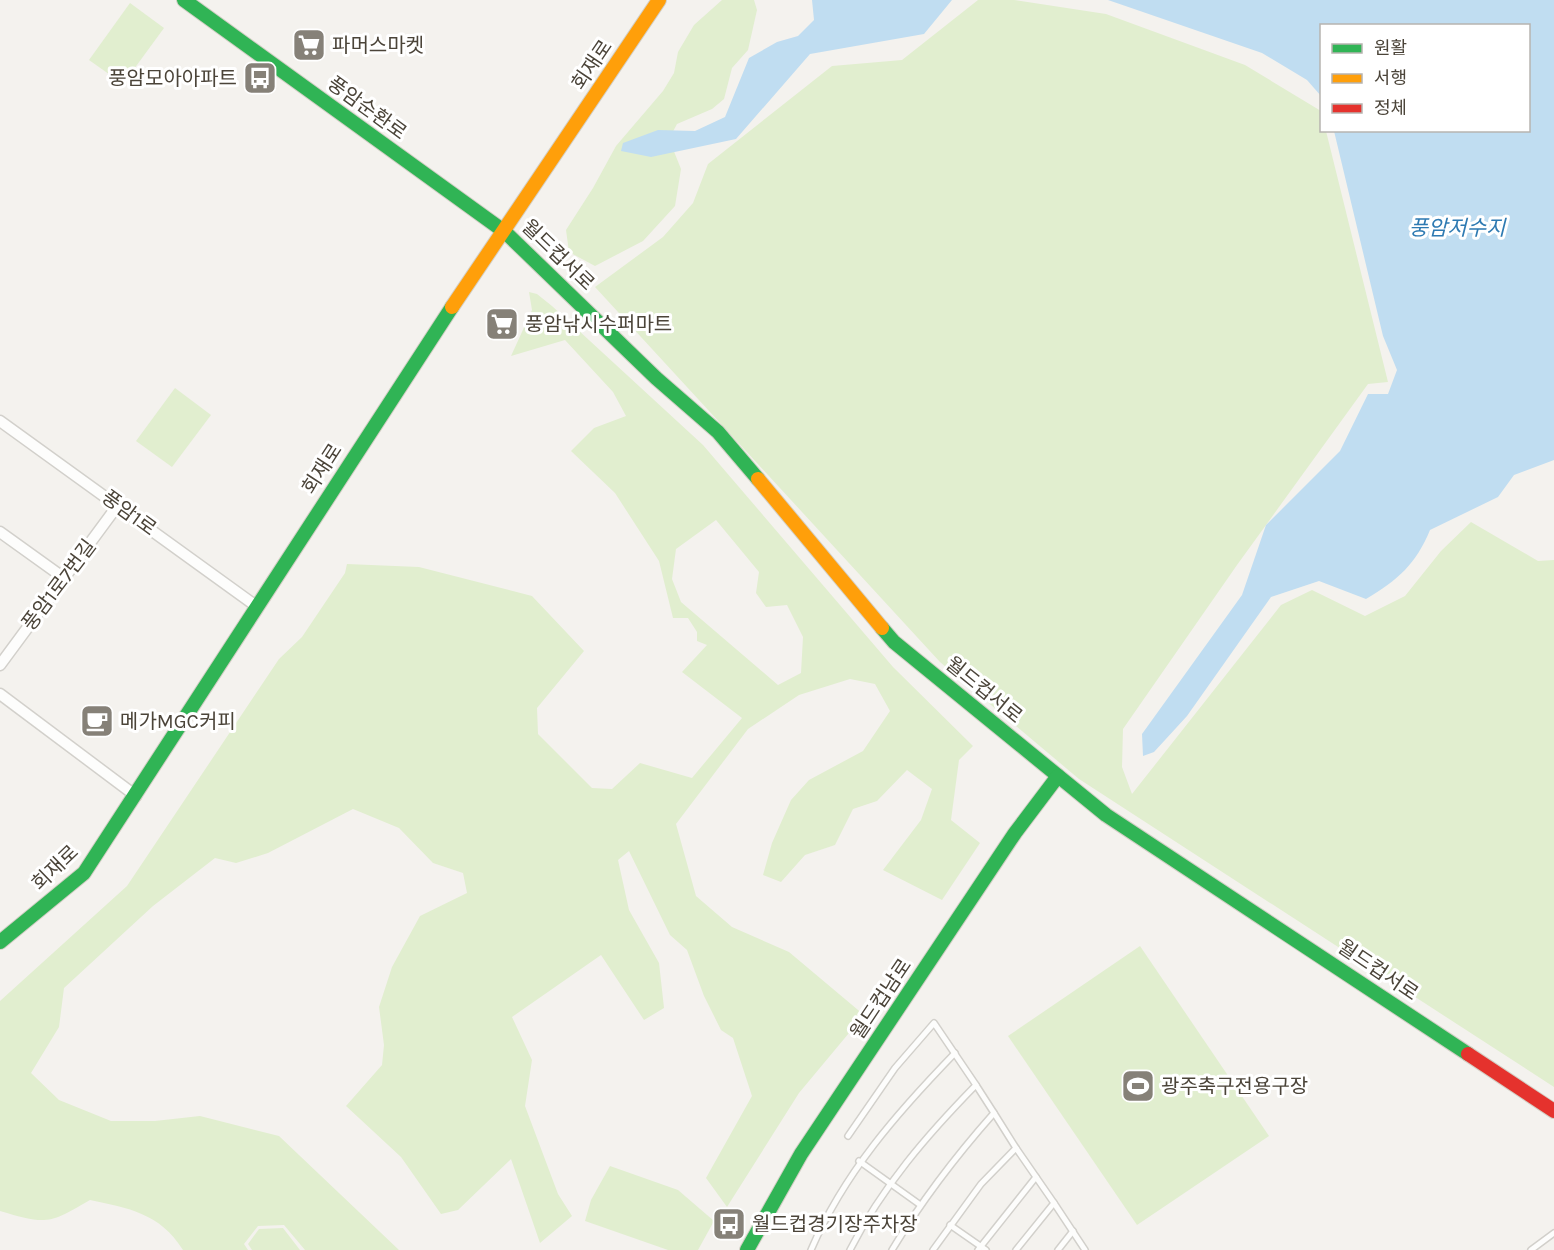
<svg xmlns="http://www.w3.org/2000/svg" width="1554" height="1250" font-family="Karla,'Noto Sans KR',sans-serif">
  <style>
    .green { fill: #e1eecf; fill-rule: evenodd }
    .water { fill: #c0ddf1 }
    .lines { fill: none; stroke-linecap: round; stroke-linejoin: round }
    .lane-casing { stroke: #d2d0cb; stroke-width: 8 }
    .street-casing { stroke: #d2d0cb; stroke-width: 13 }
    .fast-casing { stroke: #d3cfc5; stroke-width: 16 }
    .slow-casing { stroke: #d3cfc5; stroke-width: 16 }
    .jam-casing { stroke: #d3cfc5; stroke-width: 16 }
    .lane { stroke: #fdfdfc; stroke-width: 5 }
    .street { stroke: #fdfdfc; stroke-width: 10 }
    .fast { stroke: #30b455; stroke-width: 14 }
    .slow { stroke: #ff9f0a; stroke-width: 14 }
    .jam { stroke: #e5322d; stroke-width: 14 }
    .labels { text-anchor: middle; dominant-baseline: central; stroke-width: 6; stroke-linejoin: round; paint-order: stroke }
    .poi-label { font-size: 20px; fill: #4b4439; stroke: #fff; text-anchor: start }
    .street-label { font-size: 20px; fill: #4b4439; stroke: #fff }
    .water-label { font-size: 21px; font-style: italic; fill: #2e7ab2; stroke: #fff }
  </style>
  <rect width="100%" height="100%" fill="#f4f2ee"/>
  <g class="green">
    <path d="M722,0h32l3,10 -9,40 -16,18 -8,31 -12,10 -35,15 -8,15 12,30 -6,37 -32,35 -48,25 -26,-14 -3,-22 27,-42 23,-42 47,-55 11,-18 4,-21 16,-27z"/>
    <path d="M978,0h36l92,14 139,51 76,46 1,19 4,1 62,251 -20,2 -131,181 -114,164 -1,38 10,27 149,-189 31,-15 53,26 40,-20 36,-45 30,-29 67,39 16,-1v527l-475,-308 -139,-117 -345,-375 68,-50 30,-34 15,-39 124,-98 70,-6z"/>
    <path d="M130,3l34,25 -41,56 -34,-24z"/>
    <path d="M529,292l8,2 15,12 151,139 190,222 80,79 -14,14 -8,60 29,23 -38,57 -59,-30 38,-50 11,-31 -25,-19 -30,31 -24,8 -18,36 -30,10 -24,27 -18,-7 9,-32 19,-43 18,-20 54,-29 27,-40 -15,-27 -25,-5 -51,16 -51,34 -72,95 20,72 36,31 57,25 75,63 -65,78 -72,114 -21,-29 46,-82 -19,-58 -12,-8 -17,-34 -17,-46 -17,-15 -41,-84 -11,9 11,50 30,53 5,45 -20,12 -43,-65 -89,62 20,43 -7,46 33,88 14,22 -32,27 -29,-84 -53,51 -17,4 -40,-57 -55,-51 36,-41 2,-20 -5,-38 13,-40 28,-51 47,-23 -4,-20 -30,-10 -34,-35 -46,-19 -85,44 -32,10 -21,-5 -62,48 -89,82 -5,39 -28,46 28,27 52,21h44l45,-5 79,20 120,114h-94l-21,-25 -26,1 -14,18 4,6h-65c-23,-37 -55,-42 -93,-50 -41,24 -43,25 -90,11v-210l127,-115 152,-227 23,-22 43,-64 2,-9 72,3 113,29 52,55 -47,57 1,26 54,54 20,1 28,-26 52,15 50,-60 -60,-46 25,-27 -10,-4v-9l-9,-14h-15l-14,-57 -44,-68 -44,-42 23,-23 32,-12 -13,-24 -48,-52 -54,16 21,-46zM716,520l43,52 -3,21 10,14 21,-2 16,32 -2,36 -23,12 -97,-83 -9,-23 4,-30z"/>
    <path d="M175,388l36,27 -39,52 -36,-26z"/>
    <path d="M1140,946l129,190 -132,89 -129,-189z"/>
    <path d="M610,1166l68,24 36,31 -16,29h-30l-83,-29 6,-21z"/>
    <path d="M283,1228l17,22h-48l-4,-6 11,-15z"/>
  </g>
  <g class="water">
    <path d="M812,0h140l-28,34 -114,20 -74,85 -85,18 -30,-6 2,-8 35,-13 37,1 30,-14 24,-59 28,-16 21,-6 16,-16z"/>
    <path d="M1108,0h446v460l-40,15 -16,22 -68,33c-14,34 -32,50 -64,69l-47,-18 -48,16 -84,119 -33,36 -11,4 -1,-22 100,-139 24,-70 74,-74 28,-57h20l9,-24 -14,-34 -49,-205 194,-1v-104h-206l-1,70 -14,-16 -45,-27z"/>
  </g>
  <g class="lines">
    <g class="lane-casing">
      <g id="lane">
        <path d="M994,1113l22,35"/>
        <path d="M848,1136l47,-68 39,-45 42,62"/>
        <path d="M859,1161l60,43"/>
        <path d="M1054,1203l31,47"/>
        <path d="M950,1225l36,25"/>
        <path d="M811,1250c33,-77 86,-137 144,-197"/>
        <path d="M850,1250c32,-63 77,-115 126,-165l18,28c-39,44 -72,87 -102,137"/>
        <path d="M933,1250l48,-66 35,-36 38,55 -38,47"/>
        <path d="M978,1250l58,-73"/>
        <path d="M1058,1250l15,-19"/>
        <path d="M1531,1250l23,-17"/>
      </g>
    </g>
    <g class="street-casing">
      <g id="street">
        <path d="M0,421l256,185"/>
        <path d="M0,532l64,46"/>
        <path d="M0,665l118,-160"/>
        <path d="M0,694l136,102"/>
      </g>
    </g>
    <g class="fast-casing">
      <g id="fast">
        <path d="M184,0l321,232 151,146 62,54 40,47"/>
        <path d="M882,628l12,14 212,173 362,239"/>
        <path d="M0,942l84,-69 368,-566"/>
        <path d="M747,1250l54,-96 214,-321 43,-57"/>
      </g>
    </g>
    <g class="slow-casing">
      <g id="slow">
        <path d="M452,307l207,-307"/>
        <path d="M758,479l124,149"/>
      </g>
    </g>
    <g class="jam-casing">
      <path id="jam" d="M1468,1054l86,57"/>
    </g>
    <use href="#lane" class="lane"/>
    <use href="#street" class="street"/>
    <use href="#fast" class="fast"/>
    <use href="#slow" class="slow"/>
    <use href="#jam" class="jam"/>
  </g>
  <defs>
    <g id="supermarket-square" transform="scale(1.725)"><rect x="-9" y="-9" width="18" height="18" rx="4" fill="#868178" stroke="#fff"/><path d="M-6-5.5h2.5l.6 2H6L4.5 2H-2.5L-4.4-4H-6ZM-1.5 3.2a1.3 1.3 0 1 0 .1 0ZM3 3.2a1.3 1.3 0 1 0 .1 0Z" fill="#fff"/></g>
    <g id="bus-square" transform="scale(1.725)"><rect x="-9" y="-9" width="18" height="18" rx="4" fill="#868178" stroke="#fff"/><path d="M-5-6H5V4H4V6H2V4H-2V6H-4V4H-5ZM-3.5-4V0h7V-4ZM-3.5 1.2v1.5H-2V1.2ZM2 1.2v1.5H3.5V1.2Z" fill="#fff"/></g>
    <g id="cafe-square" transform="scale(1.725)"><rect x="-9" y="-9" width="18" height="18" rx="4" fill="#868178" stroke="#fff"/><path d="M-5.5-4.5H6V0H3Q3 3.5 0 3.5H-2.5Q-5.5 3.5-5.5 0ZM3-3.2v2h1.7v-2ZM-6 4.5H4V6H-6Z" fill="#fff"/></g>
    <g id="stadium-square" transform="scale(1.725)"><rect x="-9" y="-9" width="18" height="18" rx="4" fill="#868178" stroke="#fff"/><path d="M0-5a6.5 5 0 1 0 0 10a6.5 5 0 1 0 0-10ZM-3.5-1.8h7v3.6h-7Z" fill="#fff"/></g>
  </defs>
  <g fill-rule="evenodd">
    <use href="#supermarket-square" x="309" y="45"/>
    <use href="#bus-square" x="260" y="78"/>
    <use href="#supermarket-square" x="502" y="324"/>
    <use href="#cafe-square" x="97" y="721"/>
    <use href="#stadium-square" x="1138" y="1086"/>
    <use href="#bus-square" x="729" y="1224"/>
  </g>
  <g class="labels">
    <g class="poi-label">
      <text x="332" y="45">파머스마켓</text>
      <text x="237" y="78" text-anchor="end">풍암모아아파트</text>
      <text x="525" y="324">풍암낚시수퍼마트</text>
      <text x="120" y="721">메가MGC커피</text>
      <text x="1161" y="1086">광주축구전용구장</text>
      <text x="752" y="1224">월드컵경기장주차장</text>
    </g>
    <g class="street-label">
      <text transform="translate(592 65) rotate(-56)">회재로</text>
      <text transform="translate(367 108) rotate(36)">풍암순환로</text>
      <text transform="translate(558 255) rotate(44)">월드컵서로</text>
      <text transform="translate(322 469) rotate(-57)">회재로</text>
      <text transform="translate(129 513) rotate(36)">풍암1로</text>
      <text transform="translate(59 585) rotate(-53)">풍암1로7번길</text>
      <text transform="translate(984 690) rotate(39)">월드컵서로</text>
      <text transform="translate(55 868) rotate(-44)">회재로</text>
      <text transform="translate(1378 970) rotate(34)">월드컵서로</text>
      <text transform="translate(881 999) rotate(-56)">월드컵남로</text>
    </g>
    <g class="water-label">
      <text x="1457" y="228">풍암저수지</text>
    </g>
  </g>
  <rect x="1320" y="24" width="210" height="108" fill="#ffffff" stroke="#b7b4b0" stroke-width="1.5"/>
  <rect x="1332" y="44" width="30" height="9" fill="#30b455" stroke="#b7b4b0" stroke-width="1.5"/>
  <text x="1374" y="54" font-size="18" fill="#4b4439">원활</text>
  <rect x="1332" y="74" width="30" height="9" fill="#ff9f0a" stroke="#b7b4b0" stroke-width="1.5"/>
  <text x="1374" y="84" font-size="18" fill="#4b4439">서행</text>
  <rect x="1332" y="104" width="30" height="9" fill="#e5322d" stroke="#b7b4b0" stroke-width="1.5"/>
  <text x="1374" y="114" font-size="18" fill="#4b4439">정체</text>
</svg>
